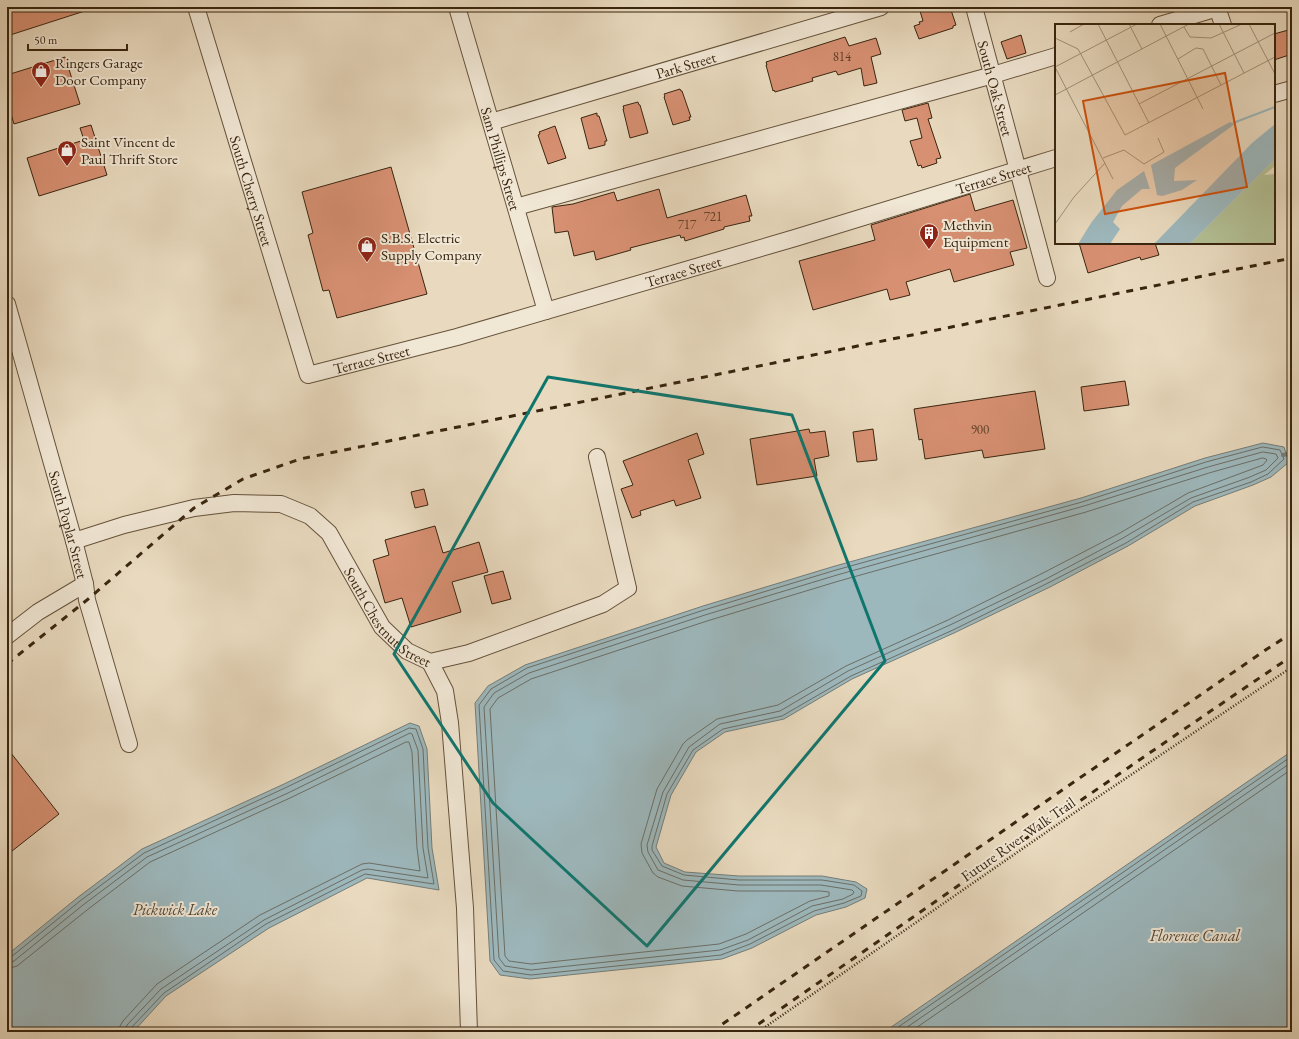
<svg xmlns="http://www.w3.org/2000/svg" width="1299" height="1039" font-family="'EB Garamond',serif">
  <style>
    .water { fill: #9db8bd; stroke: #757d77 }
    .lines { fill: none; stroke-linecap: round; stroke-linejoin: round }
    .shore { stroke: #6b6e66; stroke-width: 1 }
    .stream { stroke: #757d77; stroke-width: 4 }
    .building { fill: #d79072; stroke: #39250f }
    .minor-casing { stroke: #65523b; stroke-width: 18 }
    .path { stroke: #39250f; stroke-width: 2.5; stroke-dasharray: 1 2; stroke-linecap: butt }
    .minor { stroke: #f1e7d5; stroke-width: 16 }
    .rail { stroke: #39250f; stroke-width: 3; stroke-dasharray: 7 7; stroke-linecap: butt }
    .marked { fill: none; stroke: #0f766e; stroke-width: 3; stroke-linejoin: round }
    .labels { text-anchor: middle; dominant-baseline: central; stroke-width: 4; stroke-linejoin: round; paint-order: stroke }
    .number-label { font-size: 13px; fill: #604028 }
    .poi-label { font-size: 15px; fill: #39250f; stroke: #f1e7d5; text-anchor: start }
    .street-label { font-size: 15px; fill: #39250f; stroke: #f1e7d5 }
    .water-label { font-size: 16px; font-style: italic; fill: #524a3a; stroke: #f1e7d5 }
    .inset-river { fill: none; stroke: #9db8bd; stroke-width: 2 }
    .inset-road { fill: none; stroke: #a39279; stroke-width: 1 }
    .view { fill: #ce510c; fill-opacity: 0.15; stroke: #ce510c; stroke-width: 2 }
    .inset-edge { fill: none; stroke: #39250f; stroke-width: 2 }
  </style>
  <rect width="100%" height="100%" fill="#e9dabf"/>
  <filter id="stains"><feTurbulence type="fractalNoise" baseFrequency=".005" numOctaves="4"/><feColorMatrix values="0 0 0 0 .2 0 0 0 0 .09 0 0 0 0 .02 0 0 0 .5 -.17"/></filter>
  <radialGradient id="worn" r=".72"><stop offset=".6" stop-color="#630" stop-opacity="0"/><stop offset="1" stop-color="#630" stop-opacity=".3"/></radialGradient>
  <g class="water">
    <path d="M1263,443l21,4 5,15 -18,15 -18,8 -58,21 -67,40 -78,41 -96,46 -102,46 -68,40 -59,13 -29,20 -25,43 -15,52 8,16 21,9 54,4h83l34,6 11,7 -2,9 -19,9 -30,8 -64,33 -30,11 -192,20 -30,-4 -10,-14 -15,-258 13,-17 37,-21 178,-59 132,-40 246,-68 124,-40z"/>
    <path d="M410,723l9,3 8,23 5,99 7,42 -72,-12 -98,50 -103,68 -33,36h-126v-77l70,-57 65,-49 142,-65z"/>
    <path d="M1292,751l-1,281h-407z"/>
  </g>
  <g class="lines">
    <g class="shore">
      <path d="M1263,447l17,3 4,9 -16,15 -17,8 -58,20 -67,41 -78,40 -95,47 -102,46 -69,40 -59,13 -30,21 -26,44 -15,52v4l10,16 22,9 55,5h83l32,5 8,6 -1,5 -17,7 -30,8 -64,33 -29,11 -190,20 -28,-4 -9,-11 -15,-255 12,-16 36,-21 177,-58 132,-40 246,-68 124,-40z"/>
      <path d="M1263,452l13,2 2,4 -12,12 -16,7 -59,21 -68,40 -77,41 -96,46 -102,46 -68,40 -60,13 -31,23 -26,45 -16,53 1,7 10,18 25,10 56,5h82l31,5 2,2 -1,2 -10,5 -31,7 -64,34 -28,10 -189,20 -26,-4 -6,-8 -15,-251 10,-14 35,-20 176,-58 132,-40 247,-69 124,-39z"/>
      <path d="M1263,458l3,1 1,1 -4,5 -16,6 -59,22 -68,40 -77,40 -95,47 -102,46 -68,39 -61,14 -30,21 -4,4 -26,45 -16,55 1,9 11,20 5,4 24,9 56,5h83l8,1v4l-19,5 -64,33 -27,10 -188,20 -22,-3 -4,-5 -15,-247 8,-11 33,-19 176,-58 132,-40 247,-69 123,-39z"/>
      <path d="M7,958l4,-1 69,-56 64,-48 141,-65 124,-60 7,1 7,20 5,99 6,36 -69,-10 -99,50 -102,69 -33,35 -1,4"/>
      <path d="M7,963l7,-2 69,-56 64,-48 141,-64 122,-60 2,1 6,16 5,98 5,30 -60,-9 -6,1 -98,50 -103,69 -34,36 -2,7"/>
      <path d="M7,969l10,-3 70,-56 63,-48 140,-64 116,-56h3l3,10 5,96 3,23 -51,-8 -7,1 -102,51 -103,69 -34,37 -3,5 -1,6"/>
      <path d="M891,1032l401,-276"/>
      <path d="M900,1032l392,-270"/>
      <path d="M910,1032l382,-263"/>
    </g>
    <path class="stream" d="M1283,455l9,-2"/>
  </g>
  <g class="building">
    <path d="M7,7h84v2l-84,27z"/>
    <path d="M933,7h17l6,18 -3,1v2l-34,11 -5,-13 6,-2 -1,-2 4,-1 -3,-10z"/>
    <path d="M1292,29v25l-18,6v-26z"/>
    <path d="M1021,35l5,18 -19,6 -6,-17z"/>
    <path d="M845,37l4,9 27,-8 5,16 -10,3 6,26 -13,3 -3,-18 -23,7 -2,-4 -24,7 1,3 -38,11 -1,-2 -1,1 -7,-26h1l-1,-3z"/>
    <path d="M65,57l15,47 -66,20 -7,-23v-26z"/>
    <path d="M680,89l1,2h1l9,26h-2l1,3 -17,5 -9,-28 1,-1 -1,-2z"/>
    <path d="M638,102l1,3h1l8,28 -18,5 -7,-29h1l-1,-3z"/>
    <path d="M928,103l4,15 -4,1 13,39 -5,1 1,4 -15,5 -1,-3 -3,1 -8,-25 12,-3 -5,-20 -12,3 -3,-11z"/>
    <path d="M597,113v3h2l8,25h-2v4l-16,4 -8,-31z"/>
    <path d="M91,125l16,50 -68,21 -12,-38 57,-18 -4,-12z"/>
    <path d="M555,126l11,32 -18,6 -10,-29 2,-1 -1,-2z"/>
    <path d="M391,167l36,127 -90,24 -8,-28 -6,1 -15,-56 5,-2 -11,-41z"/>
    <path d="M659,189l8,29 79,-23 6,21h-3l1,5 -26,6v2l-39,12 -1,-4 -3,1 -1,-3 -50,13 1,2 -35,10 -2,-9 -20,5 -6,-25 -13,2 -3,-26 21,-3 41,-12 3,9z"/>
    <path d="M970,194l5,17 38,-11 14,48 -17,4 4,13 -60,17 -4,-13 -44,13 4,13 -20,5 -3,-11 -74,21 -14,-49 76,-21 -4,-15z"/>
    <path d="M1079,243h76l4,12 -18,5 -1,-3 -52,16z"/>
    <path d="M1125,381l4,24 -45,6 -3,-24z"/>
    <path d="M1035,391l10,58 -61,9 -2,-8 -57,9 -3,-20 -3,1 -5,-31z"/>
    <path d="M809,429l1,4 15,-2 4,25 -15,3 3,17 -60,9 -7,-46z"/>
    <path d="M873,429l4,31 -20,2 -4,-30z"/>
    <path d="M697,433l7,21 -16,6 13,38 -25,8 -2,-6 -34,11 1,4 -9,3 -11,-29 12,-4 -10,-24z"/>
    <path d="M424,489l4,16 -13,3 -4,-16z"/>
    <path d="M435,526l8,27 36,-11 9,30 -36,10 9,30 -50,15 -9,-29 -17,5 -12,-43 16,-5 -4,-15z"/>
    <path d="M503,571l8,28 -19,5 -8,-28z"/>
    <path d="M7,748l52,66 -52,41z"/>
  </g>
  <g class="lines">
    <g class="minor-casing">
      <g id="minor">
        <path id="s1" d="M196,7l112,368 149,-38 338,-99 261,-80"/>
        <path id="s2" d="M457,7l89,304"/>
        <path id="s3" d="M974,7l73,271"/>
        <path d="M1217,7l6,18"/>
        <path d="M1160,25l61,-18"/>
        <path d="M1274,94l18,-5"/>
        <path id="s4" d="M491,122l390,-115"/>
        <path d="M516,207l477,-132 63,-19"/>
        <path id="s5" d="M7,304l67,237 11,43 2,16 42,144"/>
        <path id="s6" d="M74,541l50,-16 70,-17 40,-5 47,1 29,12 19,17 53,94 25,24 23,11 39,-9 134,-49 25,-16 -31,-131"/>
        <path d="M7,636l31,-24 47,-28"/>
        <path d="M430,662l15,29 5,32 15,185 4,124"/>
      </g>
    </g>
    <path class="path" d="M758,1032l316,-219 218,-146"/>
    <use href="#minor" class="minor"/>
    <g class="rail">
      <path d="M7,664l80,-64 107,-92 49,-29 57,-20 992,-201"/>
      <path d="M711,1032l556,-383 25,-16"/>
      <path d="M747,1032c182,-125 362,-253 545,-376"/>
    </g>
  </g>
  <path class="marked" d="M548,377l244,38 93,246 -238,285 -154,-143 -99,-149z"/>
  <defs>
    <g id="shop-pin" transform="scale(1)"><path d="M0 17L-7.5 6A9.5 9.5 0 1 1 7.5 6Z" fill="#8f2418" stroke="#f1e7d5"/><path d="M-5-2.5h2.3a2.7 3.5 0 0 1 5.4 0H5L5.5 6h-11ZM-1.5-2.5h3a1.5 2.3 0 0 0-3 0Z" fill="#fff"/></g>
    <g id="building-pin" transform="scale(1)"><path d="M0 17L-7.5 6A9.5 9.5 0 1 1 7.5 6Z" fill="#8f2418" stroke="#f1e7d5"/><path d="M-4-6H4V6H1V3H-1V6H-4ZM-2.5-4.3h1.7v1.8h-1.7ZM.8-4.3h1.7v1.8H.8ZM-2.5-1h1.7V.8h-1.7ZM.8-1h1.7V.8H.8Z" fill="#fff"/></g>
  </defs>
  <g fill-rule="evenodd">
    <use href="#shop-pin" x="41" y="71"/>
    <use href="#shop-pin" x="67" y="150"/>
    <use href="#building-pin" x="929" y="233"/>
    <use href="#shop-pin" x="367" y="246"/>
  </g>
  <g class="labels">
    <g class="number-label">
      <text x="842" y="56">814</text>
      <text x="713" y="216">721</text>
      <text x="687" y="224">717</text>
      <text x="980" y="429">900</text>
    </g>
    <g class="poi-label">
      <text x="55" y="62">Ringers Garage<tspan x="55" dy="17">Door Company</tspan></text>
      <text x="81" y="141">Saint Vincent de<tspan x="81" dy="17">Paul Thrift Store</tspan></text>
      <text x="943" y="224">Methvin<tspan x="943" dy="17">Equipment</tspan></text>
      <text x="381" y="237">S.B.S. Electric<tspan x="381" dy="17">Supply Company</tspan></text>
    </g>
    <g class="street-label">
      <text stroke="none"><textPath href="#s4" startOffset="203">Park Street</textPath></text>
      <text stroke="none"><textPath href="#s3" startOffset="84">South Oak Street</textPath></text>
      <text stroke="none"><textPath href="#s2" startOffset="158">Sam Phillips Street</textPath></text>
      <text stroke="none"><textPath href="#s1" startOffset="1098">Terrace Street</textPath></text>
      <text stroke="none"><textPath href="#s1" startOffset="192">South Cherry Street</textPath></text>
      <text stroke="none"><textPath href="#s1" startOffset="774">Terrace Street</textPath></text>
      <text stroke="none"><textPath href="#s1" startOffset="450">Terrace Street</textPath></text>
      <text stroke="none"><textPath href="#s5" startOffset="229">South Poplar Street</textPath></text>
      <text stroke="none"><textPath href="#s6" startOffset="373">South Chestnut Street</textPath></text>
      <text transform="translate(1018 839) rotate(-35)">Future River Walk Trail</text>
    </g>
    <g class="water-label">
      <text x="175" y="909">Pickwick Lake</text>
      <text x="1195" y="935">Florence Canal</text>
    </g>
  </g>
  <g transform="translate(1055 24)">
    <rect width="220" height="220" fill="#e9dabf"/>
    <path d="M220,135v7l-11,9 11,-1v70h-85z" fill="#b3c095"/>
    <path d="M175,98l4,2 -2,2 -57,42 -1,13 23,-1 -15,10 -20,6 -5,-1 -6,-30zM220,100v35l-85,85h-36l98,-101zM89,147l6,18h-8l-20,17 -9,16 7,7 -10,15h-32l13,-21 26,-33z" fill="#9db8bd"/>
    <path class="inset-river" d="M178,99l42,-16"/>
    <path class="inset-road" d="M43,0l51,99M74,0l13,25M105,0l43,85M164,0l25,49M194,0l26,50M129,3l6,10 21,1 31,-14M15,8l14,-8M0,14l23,11 47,86 150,-78M123,35l18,-11 7,1 18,36M0,43l58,112M0,43l82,-43M0,71l134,-71M84,80l136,-71M48,134l21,-8 20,14 20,-12 -6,-14M0,200l19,-27 31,-34"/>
    <path class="view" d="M170,49l22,114 -142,27 -22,-113z"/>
    <rect width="220" height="220" class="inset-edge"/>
  </g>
  <rect width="1299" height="1039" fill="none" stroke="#e9dabf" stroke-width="24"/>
  <rect x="8" y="8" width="1283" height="1023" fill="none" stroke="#39250f" stroke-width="2"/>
  <rect x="12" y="12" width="1275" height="1015" fill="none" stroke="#39250f"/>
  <path d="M28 44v6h99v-6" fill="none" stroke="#39250f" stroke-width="2"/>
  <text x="34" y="44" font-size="12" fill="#39250f" stroke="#f1e7d5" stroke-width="3" paint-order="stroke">50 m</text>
  <rect width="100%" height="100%" filter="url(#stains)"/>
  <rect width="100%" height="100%" fill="url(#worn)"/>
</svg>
